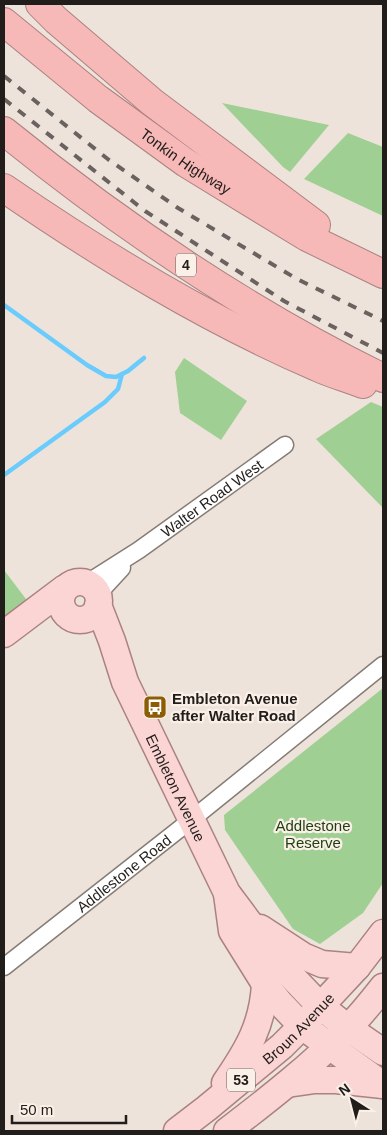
<svg xmlns="http://www.w3.org/2000/svg" width="387" height="1135" font-family="Helvetica,sans-serif">
  <style>
    .green { fill: #a0cf93 }
    .lines { fill: none; stroke-linecap: round; stroke-linejoin: round }
    .stream { stroke: #69ccfd; stroke-width: 4.5 }
    .street-casing { stroke: #857c75; stroke-width: 19 }
    .primary-casing { stroke: #ab8281; stroke-width: 29 }
    .highway-casing { stroke: #ab8281; stroke-width: 30 }
    .street { stroke: #fff; stroke-width: 16 }
    .primary { stroke: #fad5d4; stroke-width: 26 }
    .highway { stroke: #f6b9b8; stroke-width: 28 }
    .rail { stroke: #69625e; stroke-width: 4; stroke-dasharray: 9 9; stroke-linecap: butt }
    .labels { text-anchor: middle; dominant-baseline: central; stroke-width: 4.5; stroke-linejoin: round; paint-order: stroke }
    .shield { fill: #faf0e8; stroke: #625c58; stroke-width: 1 }
    .shield-label { font-size: 14px; font-weight: bold; fill: #211d1a }
    .street-label { font-size: 15px; fill: #211d1a; stroke: #faf0e8 }
    .poi-label { font-size: 15px; font-weight: bold; fill: #211d1a; stroke: #faf0e8; text-anchor: start }
    .park-label { font-size: 15px; fill: #1b3f0d; stroke: #faf0e8 }
  </style>
  <rect width="100%" height="100%" fill="#ede3db"/>
  <g class="green">
    <path d="M222,103l107,22 -39,47 -7,-5z"/>
    <path d="M348,133l35,14v69l-79,-37z"/>
    <path d="M184,358l63,43 -26,39 -41,-27 -5,-41z"/>
    <path d="M371,402l12,5v101l-67,-69z"/>
    <path d="M4,570l28,37 -28,21z"/>
    <path d="M383,688v195l-20,30 -43,31 -27,-15 -68,-99 -1,-15z"/>
  </g>
  <g class="lines">
    <g class="stream">
      <path d="M4,305l83,60 19,11 10,1 12,-6 16,-13"/>
      <path d="M4,475l101,-73 13,-13 4,-15"/>
    </g>
    <g class="street-casing">
      <g id="street">
        <path id="s1" d="M87,583l52,-33 146,-105"/>
        <path d="M98,594l24,-26"/>
        <path id="s2" d="M4,967l187,-147 192,-155"/>
      </g>
    </g>
    <g class="primary-casing">
      <g id="primary">
        <circle cx="80" cy="601" r="19"/>
        <path id="s3" d="M98,605l14,36 13,41 102,211 53,71 40,42 28,22 35,24"/>
        <path d="M4,634l61,-46"/>
        <path d="M227,894l5,37 33,53 14,18 23,24 81,59"/>
        <path d="M260,928l43,28 19,8 35,3"/>
        <path d="M225,1083c22,-32 38,-58 40,-99"/>
        <path d="M287,1084l28,-4h21l47,5"/>
        <path id="s4" d="M177,1131l30,-23 75,-62 20,-20 55,-59 26,-34"/>
        <path d="M227,1131c42,-32 84,-65 121,-103 13,-13 24,-27 35,-41"/>
      </g>
    </g>
    <g class="highway-casing">
      <g id="highway">
        <path d="M40,4l16,16 96,82 164,123"/>
        <path id="s5" d="M4,22l94,77 88,64 121,74 76,37"/>
        <path d="M4,131c117,95 243,180 379,247"/>
        <path d="M4,188c99,68 202,131 313,179 15,7 31,11 46,17"/>
      </g>
    </g>
    <use href="#street" class="street"/>
    <use href="#primary" class="primary"/>
    <use href="#highway" class="highway"/>
    <g class="rail">
      <path d="M4,76l105,84 69,48 119,71 86,42"/>
      <path d="M4,99l141,112 139,90 99,52"/>
    </g>
  </g>
  <defs>
    <g id="bus-square" transform="scale(1.25)"><rect x="-9" y="-9" width="18" height="18" rx="4" fill="#8c5d04" stroke="#faf0e8"/><path d="M-5-6H5V4H4V6H2V4H-2V6H-4V4H-5ZM-3.5-4V0h7V-4ZM-3.5 1.2v1.5H-2V1.2ZM2 1.2v1.5H3.5V1.2Z" fill="#fff"/></g>
  </defs>
  <g fill-rule="evenodd">
    <use href="#bus-square" x="155" y="707"/>
  </g>
  <g class="labels">
    <g class="shield">
      <rect x="176" y="253.5" width="20" height="23" rx="4"/>
      <rect x="227" y="1068.5" width="28" height="23" rx="4"/>
    </g>
    <g class="shield-label">
      <text x="186" y="265">4</text>
      <text x="241" y="1080">53</text>
    </g>
    <g class="street-label">
      <text stroke="none"><textPath href="#s5" startOffset="229">Tonkin Highway</textPath></text>
      <text stroke="none"><textPath href="#s1" startOffset="151">Walter Road West</textPath></text>
      <text stroke="none"><textPath href="#s3" startOffset="199">Embleton Avenue</textPath></text>
      <text stroke="none"><textPath href="#s2" startOffset="152">Addlestone Road</textPath></text>
      <text stroke="none"><textPath href="#s4" startOffset="159">Broun Avenue</textPath></text>
    </g>
    <g class="poi-label">
      <text x="172" y="698">Embleton Avenue<tspan x="172" dy="17">after Walter Road</tspan></text>
    </g>
    <g class="park-label">
      <text x="313" y="825">Addlestone<tspan x="313" dy="17">Reserve</tspan></text>
    </g>
  </g>
  <rect width="387" height="1135" fill="none" stroke="#211d1a" stroke-width="10"/>
  <g transform="translate(352 1100) rotate(324)" stroke="#faf0e8" stroke-width="4" paint-order="stroke">
  <path d="M0-4L9 19L0 12L-9 19Z" fill="#211d1a"/>
  <text y="-8" font-size="14" font-weight="bold" text-anchor="middle" fill="#211d1a">N</text>
  </g>
  <path d="M12 1115v8h114v-8" fill="none" stroke="#211d1a" stroke-width="2.5"/>
  <text x="20" y="1115" font-size="15" fill="#211d1a" stroke="#faf0e8" stroke-width="4" paint-order="stroke">50 m</text>
</svg>
